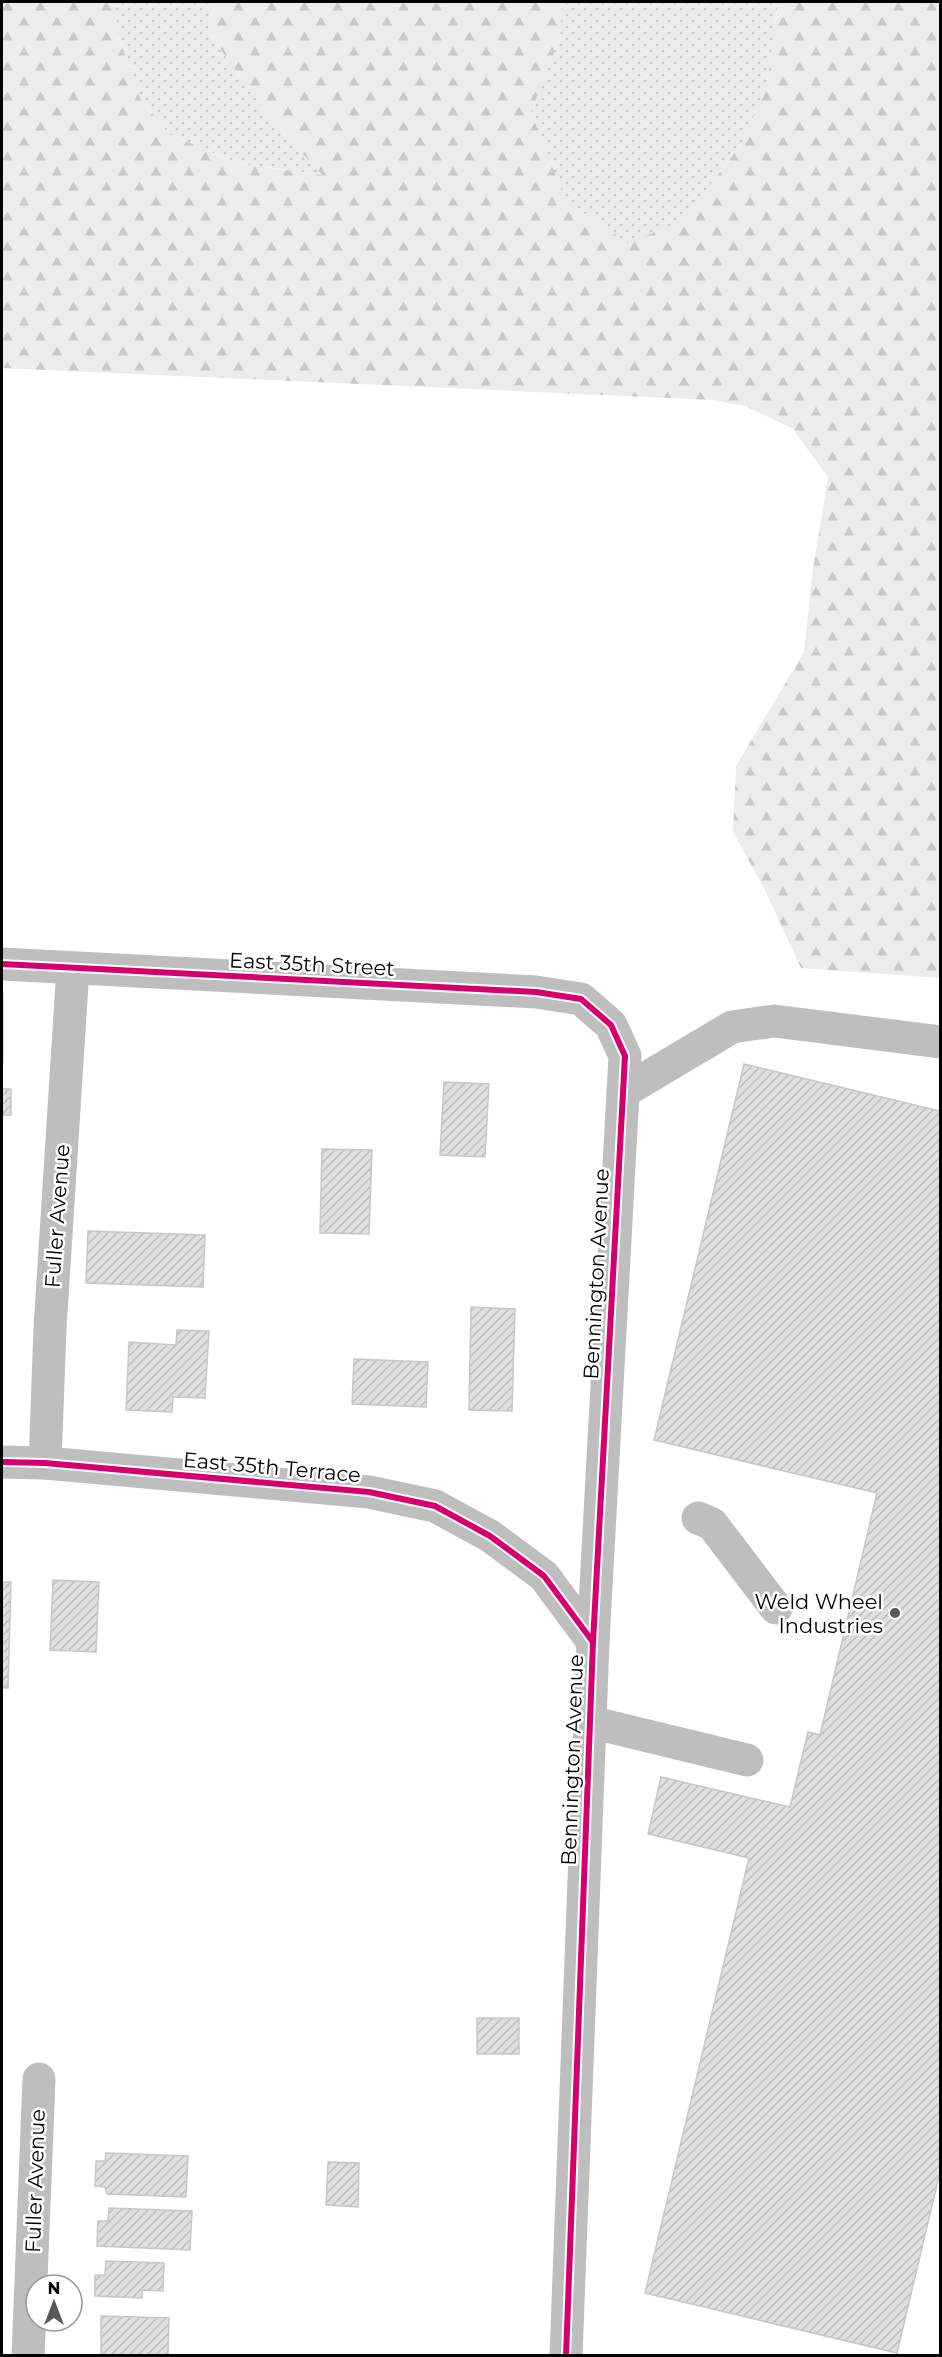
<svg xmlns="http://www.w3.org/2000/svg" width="942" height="2357" font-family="Montserrat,sans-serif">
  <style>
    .grass { fill: url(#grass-dots) }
    .forest { fill: url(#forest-firs) }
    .building { fill: url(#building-hatch); stroke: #c7c7c7; stroke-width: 1.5 }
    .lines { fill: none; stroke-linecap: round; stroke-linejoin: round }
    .minor { stroke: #bebebe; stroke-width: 33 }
    .cycleway-casing { stroke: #fff; stroke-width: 10 }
    .cycleway { stroke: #d6006c; stroke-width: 6 }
    .poi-dot { fill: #595959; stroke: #fff; stroke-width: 2 }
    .labels { text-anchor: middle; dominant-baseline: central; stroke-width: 5; stroke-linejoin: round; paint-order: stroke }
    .street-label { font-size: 21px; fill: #000; stroke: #fff }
    .poi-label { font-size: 21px; fill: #000; stroke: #fff; text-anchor: end }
  </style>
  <defs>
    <pattern id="grass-dots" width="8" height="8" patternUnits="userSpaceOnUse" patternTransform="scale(1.5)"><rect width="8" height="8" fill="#ececec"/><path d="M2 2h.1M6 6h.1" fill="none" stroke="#c9c9c9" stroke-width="1.8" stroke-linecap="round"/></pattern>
    <pattern id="forest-firs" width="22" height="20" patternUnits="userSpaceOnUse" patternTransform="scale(1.5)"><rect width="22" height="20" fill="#ececec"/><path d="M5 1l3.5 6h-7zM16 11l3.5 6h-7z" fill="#c9c9c9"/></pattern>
    <pattern id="building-hatch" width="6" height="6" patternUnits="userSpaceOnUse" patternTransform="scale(1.5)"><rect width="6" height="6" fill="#dfdfdf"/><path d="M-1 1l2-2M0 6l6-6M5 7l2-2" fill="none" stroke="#bebebe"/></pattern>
  </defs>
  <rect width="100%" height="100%" fill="#fff"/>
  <g class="grass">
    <path d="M115,2h94l4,37 51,71 59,65 -86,-12 -68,-29 -29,-36 -22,-63z"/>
    <path d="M562,2h214l1,8 -10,75 -27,61 -58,75 -54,23 -63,-44 -35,-88 30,-75z"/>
  </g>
  <path class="forest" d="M2,2h113l3,33 22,63 29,36 68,29 85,12 -58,-65 -51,-71 -4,-37h353l-2,35 -29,75 34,88 63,43 54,-22 58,-75 27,-61 10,-75 -1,-8h164v976l-139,-10 -36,-78 -32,-58 3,-66 68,-114 9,-83 15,-92 -36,-49 -47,-22 -32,-6 -711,-32z"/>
  <g class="building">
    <rect x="2" y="993" width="1" height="70"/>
    <path d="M744,1064l196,47v1061l-43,181 -252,-60 104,-435 -101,-24 13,-57 129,30 18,-75 12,3 57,-242 -223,-53z"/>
    <path d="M444,1082l45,2 -4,73 -45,-2z"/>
    <rect x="2" y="1089" width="9" height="26"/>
    <path d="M322,1149l50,1 -3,84 -49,-1z"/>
    <path d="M88,1231l117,4 -2,52 -117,-4z"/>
    <path d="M471,1307l44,2 -3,102 -43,-1z"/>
    <path d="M177,1330l32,1 -4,67 -32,-1 -1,15 -46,-2 3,-68 47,3z"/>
    <path d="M354,1359l74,3 -2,45 -74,-3z"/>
    <path d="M53,1580l46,2 -3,70 -46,-2z"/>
    <path d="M2,1582h9l-3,106h-6z"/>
    <rect x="477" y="2018" width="42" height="36"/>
    <path d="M106,2153l82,3 -2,41 -79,-3 -2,-7 -10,-1 1,-25h9z"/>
    <path d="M328,2162l31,1 -1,44 -32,-2z"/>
    <path d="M109,2208l83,3 -2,39 -93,-4 1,-25h10z"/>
    <path d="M106,2261l58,2 -1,28 -21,-1v8l-47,-2v-21h10z"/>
    <path d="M101,2316l68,2 -1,38 -67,-1z"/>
  </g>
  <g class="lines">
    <g class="minor">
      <path d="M2,964l534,28 45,7 30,26 14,31 -32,586 -27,714"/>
      <path d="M623,1092l109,-65 42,-6 166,21"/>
      <path d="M2,1462l43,1 324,29 66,14 55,30 54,40 49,66"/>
      <path d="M45,1463l5,-135 23,-360"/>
      <path d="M698,1518l14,6 64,84"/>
      <path d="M590,1722l157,38"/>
      <path d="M28,2356l11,-277"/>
    </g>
    <g class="cycleway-casing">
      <g id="cycleway">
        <path d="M2,964l534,28 45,7 30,26 14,31 -32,586 -27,714"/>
        <path d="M2,1462l43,1 324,29 66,14 55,30 54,40 49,66"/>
      </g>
    </g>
    <use href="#cycleway" class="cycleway"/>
  </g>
  <circle class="poi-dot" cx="895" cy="1613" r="6"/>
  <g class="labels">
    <g class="street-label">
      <text transform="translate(312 964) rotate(3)">East 35th Street</text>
      <text transform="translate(57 1216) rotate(-86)">Fuller Avenue</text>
      <text transform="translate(596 1274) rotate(-87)">Bennington Avenue</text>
      <text transform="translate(272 1467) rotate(5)">East 35th Terrace</text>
      <text transform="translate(572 1760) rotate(-88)">Bennington Avenue</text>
      <text transform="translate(35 2181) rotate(-88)">Fuller Avenue</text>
    </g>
    <g class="poi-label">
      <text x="883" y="1601">Weld Wheel<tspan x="883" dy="24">Industries</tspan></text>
    </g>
  </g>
  <rect width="942" height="2357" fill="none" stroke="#000000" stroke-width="6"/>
  <g transform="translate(54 2303)"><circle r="28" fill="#ffffff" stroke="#999999" stroke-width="1.5"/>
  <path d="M0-4.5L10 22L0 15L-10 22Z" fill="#595959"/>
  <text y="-9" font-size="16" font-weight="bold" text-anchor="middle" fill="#000000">N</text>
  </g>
</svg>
